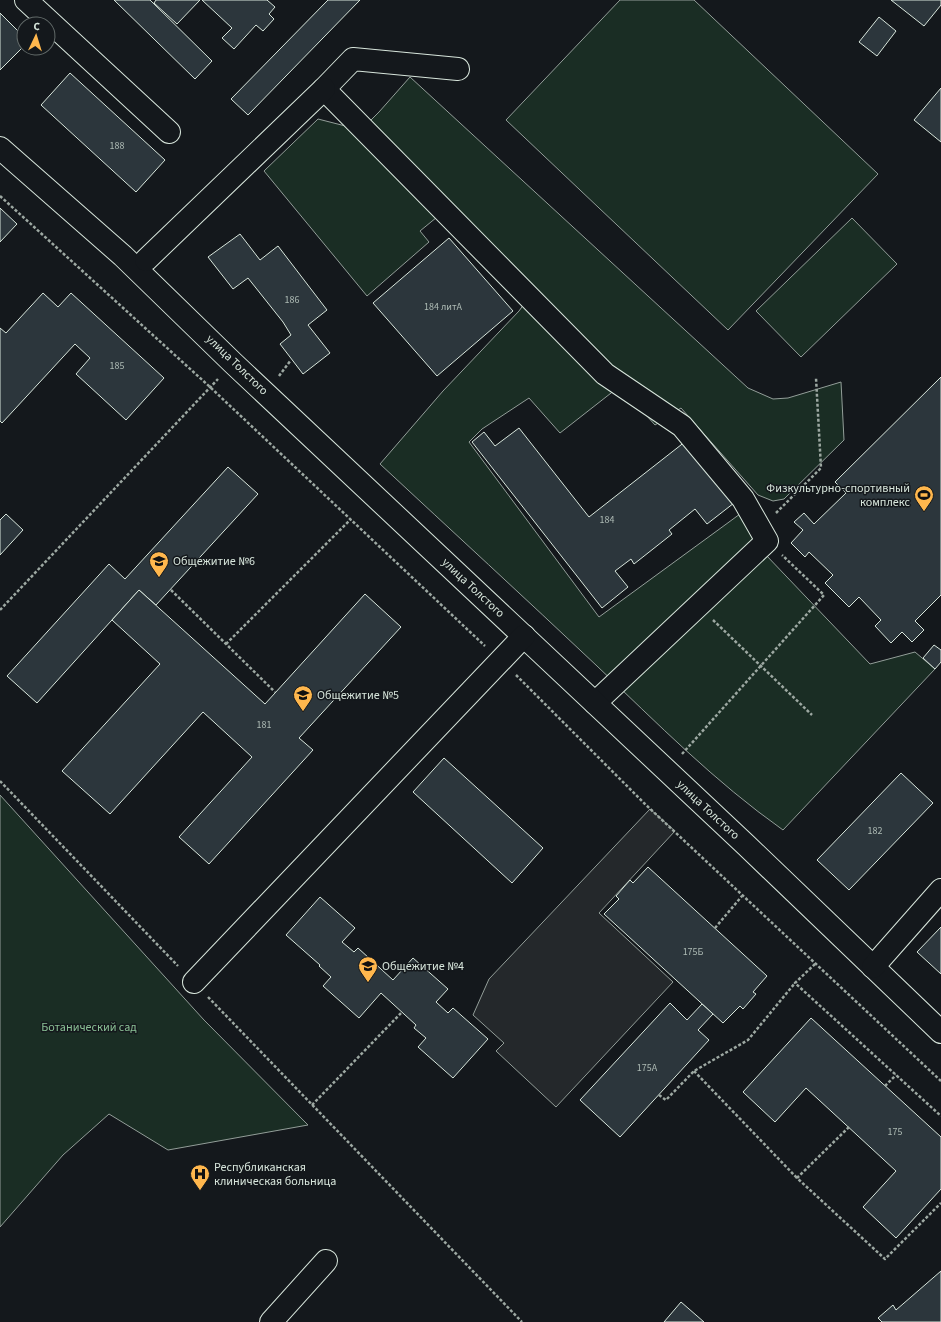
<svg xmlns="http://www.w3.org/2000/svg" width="941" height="1322" font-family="'Source Sans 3',sans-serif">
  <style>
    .green { fill: #1a2d24; stroke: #939e99 }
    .parking { fill: #24282b; stroke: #939e99 }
    .building { fill: #2c363c; stroke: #d8e6dc }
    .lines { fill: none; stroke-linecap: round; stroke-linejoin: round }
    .minor-casing { stroke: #d8e6dc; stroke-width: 24 }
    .path { stroke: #9da8a2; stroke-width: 2.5; stroke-dasharray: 3 2; stroke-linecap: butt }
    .minor { stroke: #14181c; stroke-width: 22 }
    .labels { text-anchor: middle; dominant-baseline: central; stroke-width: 3; stroke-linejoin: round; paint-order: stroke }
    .number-label { font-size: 10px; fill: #adbab4 }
    .street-label { font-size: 12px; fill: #d8e6dc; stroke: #14181c }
    .poi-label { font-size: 12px; fill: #d8e6dc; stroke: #14181c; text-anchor: start }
    .park-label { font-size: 12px; fill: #8ac095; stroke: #14181c }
  </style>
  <rect width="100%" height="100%" fill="#14181c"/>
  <g class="green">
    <path d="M620,0h74l184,174 -150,156 -222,-210z"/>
    <path d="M410,77l338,311 25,11 15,-1 53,-16 3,58 -60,59 -11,2 -15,-6 -77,-87 -26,17 -35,-39 -60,47 -31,-35 -47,31 -13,13 130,175 141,-103 25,40 105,110 45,-12 20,17 -152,161c-68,-48 -126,-107 -186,-164 -72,-68 -145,-135 -217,-202l63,-73 76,-80 13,-18 -84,-85 -28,23 9,11 -62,54 -103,-125 54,-52 43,11 18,-18z"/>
    <path d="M852,218l45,46 -96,93 -45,-46z"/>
    <path d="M0,795l204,225 104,105 -140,25 -59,-36 -46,41 -63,72z"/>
  </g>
  <path class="parking" d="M650,809l25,22 -76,82 74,69 -117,125 -60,-56 8,-8 -31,-28 16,-36z"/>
  <g class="building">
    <path d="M114,0h36l62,61 -17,18z"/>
    <path d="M156,0h44l-23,24 -23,-21z"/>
    <path d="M202,0h65l8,7 -6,7 5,5 -11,12 -7,-6 -22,24 -12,-11 10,-10z"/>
    <path d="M328,0h32l-112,115 -17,-16z"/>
    <path d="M891,0h50v5l-17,21z"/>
    <path d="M0,13l24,24v9l-24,24z"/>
    <path d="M879,17l17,14 -19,25 -18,-14z"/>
    <path d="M70,73l95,87 -29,32 -95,-87z"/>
    <path d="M941,88v54l-27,-22z"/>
    <path d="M0,208l17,16 -17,18z"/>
    <path d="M240,234l20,26 18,-14 49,64 -19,15 22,28 -27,21 -23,-30 11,-9 -8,-13 -35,-44 -15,11 -25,-32z"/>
    <path d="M449,238l64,73 -76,65 -64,-73z"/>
    <path d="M43,293l15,14 13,-14 93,85 -38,42 -50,-46 14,-16 -15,-14 -73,79 -2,-2v-93l6,5z"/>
    <path d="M941,377v218l-26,26 9,9 -12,12 -10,-10 -11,11 -16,-17 6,-6 -22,-23 -10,10 -24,-24 8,-8 -24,-23 -4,5 -14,-14 12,-13 -9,-8 10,-9 10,11 32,-31 -11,-11z"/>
    <path d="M519,428l70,89 97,-76 48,62 -27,21 -12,-15 -26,21 3,4 -38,30 -3,-5 -16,12 13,16 -26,21 -130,-166 12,-10 11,14z"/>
    <path d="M228,467l30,27 -102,111 -17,-15 -102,113 -30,-27 102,-112 16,15z"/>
    <path d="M6,514l17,16 -23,25v-35z"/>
    <path d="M139,590l126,114 100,-110 36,33 -102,111 14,12 -104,114 -30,-27 73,-80 -49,-45 -93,102 -48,-43 98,-107 -48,-44z"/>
    <path d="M934,645l7,5v12l-6,7 -12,-11z"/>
    <path d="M444,758l99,90 -31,35 -99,-91z"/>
    <path d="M901,773l32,30 -84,87 -32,-30z"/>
    <path d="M648,867l119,109 -14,16 3,2 -13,15 -3,-3 -17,17 -119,-109 15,-15 -3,-3 14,-16 3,3z"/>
    <path d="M320,897l35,31 -13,14 12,10 4,-4 35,32 20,-22 35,31 -12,13 12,11 5,-5 35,31 -35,39 -35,-31 8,-9 -12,-10 2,-3 -35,-32 -22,25 -36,-32 8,-9 -12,-11 1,-1 -34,-30z"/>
    <path d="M941,927v47l-24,-22z"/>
    <path d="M670,1003l17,17 15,-16 11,10 -15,16 11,10 -89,97 -40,-37z"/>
    <path d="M811,1018l130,119v52l-45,49 -33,-31 33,-36 -90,-83 -31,34 -32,-30z"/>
    <path d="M941,1271v51h-59l-4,-4 15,-13 3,5z"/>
    <path d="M681,1302l23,20h-40z"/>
  </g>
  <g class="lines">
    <g class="minor-casing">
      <g id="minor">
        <path d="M26,0l143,132"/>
        <path d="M458,69l-105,-10 -29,30 281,285 77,52 61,73 24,42 -172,162"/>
        <path d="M0,148l123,108 110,107 513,482 195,187"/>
        <path d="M146,260l178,-171"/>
        <path d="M873,967l68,-77"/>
        <path d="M194,982l330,-346"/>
        <path d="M271,1322l55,-61"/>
      </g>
    </g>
    <g class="path">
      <path d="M0,196l210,191 275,259"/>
      <path d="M279,376l12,-16"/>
      <path d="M776,513l45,-45 -5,-90"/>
      <path d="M171,590l104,102"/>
      <path d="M0,610l218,-231"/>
      <path d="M713,620l99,95"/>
      <path d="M226,644l125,-125"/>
      <path d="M516,675l129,129 296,277"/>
      <path d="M682,754l142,-159 -42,-40"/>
      <path d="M0,781l178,185"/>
      <path d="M715,928l27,-32"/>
      <path d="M815,964l-20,19 146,133"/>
      <path d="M208,997l314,325"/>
      <path d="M694,1071l103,107"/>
      <path d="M885,1086l11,-11"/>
      <path d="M659,1095l7,5 28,-29 54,-31 47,-57"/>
      <path d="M312,1105l90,-93"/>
      <path d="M849,1127l-52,51 88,81 56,-56"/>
    </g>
    <use href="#minor" class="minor"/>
  </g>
  <defs>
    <g id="stadium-pin" transform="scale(1)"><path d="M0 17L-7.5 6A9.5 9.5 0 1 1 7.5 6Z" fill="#ffb74d" stroke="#14181c"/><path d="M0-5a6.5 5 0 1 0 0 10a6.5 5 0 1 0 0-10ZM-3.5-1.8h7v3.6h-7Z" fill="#111"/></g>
    <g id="university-pin" transform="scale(1)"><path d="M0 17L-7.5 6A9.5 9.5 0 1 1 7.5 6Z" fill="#ffb74d" stroke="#14181c"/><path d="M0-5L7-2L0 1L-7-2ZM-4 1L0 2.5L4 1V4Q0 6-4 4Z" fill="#111"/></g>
    <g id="hospital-pin" transform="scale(1)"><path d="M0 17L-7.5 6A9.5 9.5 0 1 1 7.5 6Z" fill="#ffb74d" stroke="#14181c"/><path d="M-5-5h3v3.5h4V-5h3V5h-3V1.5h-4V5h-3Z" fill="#111"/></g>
  </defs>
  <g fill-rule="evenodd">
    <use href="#stadium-pin" x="924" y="495"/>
    <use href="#university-pin" x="159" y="561"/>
    <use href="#university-pin" x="303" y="695"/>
    <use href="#university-pin" x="368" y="966"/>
    <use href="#hospital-pin" x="200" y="1174"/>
  </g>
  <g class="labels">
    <g class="number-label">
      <text x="117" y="146">188</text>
      <text x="292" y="300">186</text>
      <text x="443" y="307">184 литА</text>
      <text x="117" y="366">185</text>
      <text x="607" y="520">184</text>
      <text x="264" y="725">181</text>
      <text x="875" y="831">182</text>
      <text x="693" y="952">175Б</text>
      <text x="647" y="1068">175А</text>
      <text x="895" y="1132">175</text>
    </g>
    <g class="street-label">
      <text transform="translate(237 365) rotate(44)">улица Толстого</text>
      <text transform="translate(473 588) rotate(43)">улица Толстого</text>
      <text transform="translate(708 810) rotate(43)">улица Толстого</text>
    </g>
    <g class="poi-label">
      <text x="910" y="488" text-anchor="end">Физкультурно-спортивный<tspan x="910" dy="14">комплекс</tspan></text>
      <text x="173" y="561">Общежитие №6</text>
      <text x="317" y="695">Общежитие №5</text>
      <text x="382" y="966">Общежитие №4</text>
      <text x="214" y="1167">Республиканская<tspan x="214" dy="14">клиническая больница</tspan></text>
    </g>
    <g class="park-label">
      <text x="89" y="1027">Ботанический сад</text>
    </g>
  </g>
  <g transform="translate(36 36) rotate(4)"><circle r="19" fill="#14181c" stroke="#626a69"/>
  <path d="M0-3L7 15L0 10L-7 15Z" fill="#ffb74d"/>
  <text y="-6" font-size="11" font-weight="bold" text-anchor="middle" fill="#d8e6dc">С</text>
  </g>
</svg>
